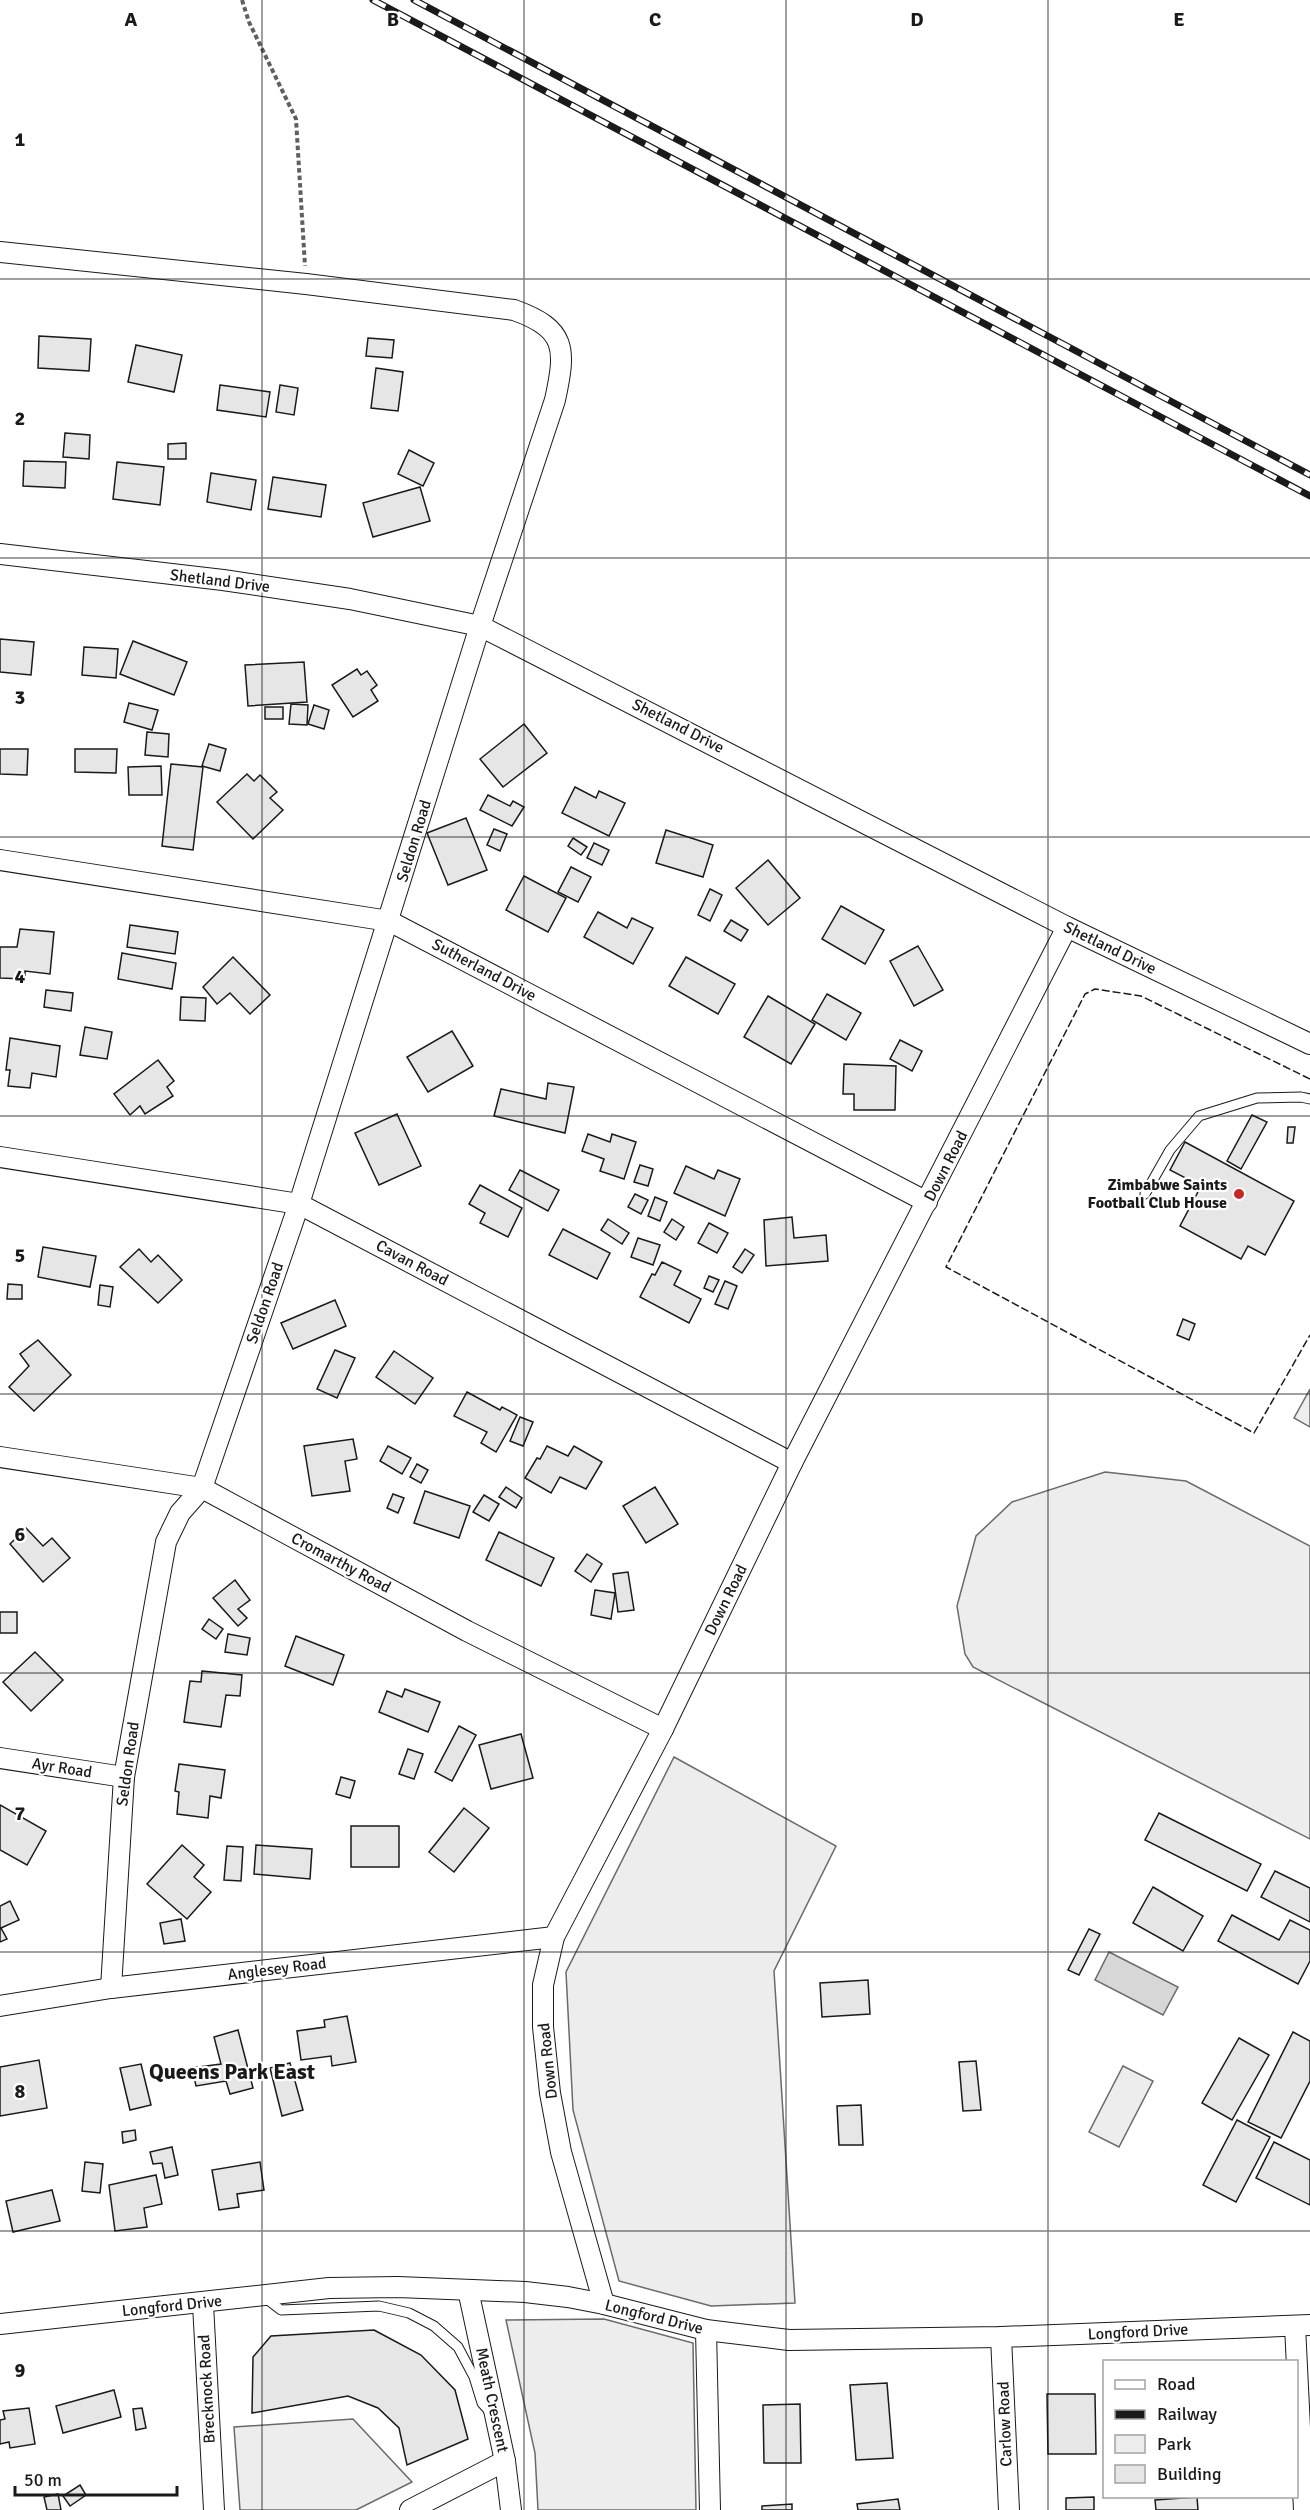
<svg xmlns="http://www.w3.org/2000/svg" width="1310" height="2510" font-family="Signika,sans-serif">
  <style>
    .green { fill: #ededed; stroke: #6a6a6a; stroke-width: 1.5 }
    .water { fill: #d7d7d7; stroke: #6a6a6a; stroke-width: 1.5 }
    .building { fill: #e6e6e6; stroke: #1a1a1a; stroke-width: 1.5 }
    .lines { fill: none; stroke-linecap: round; stroke-linejoin: round }
    .service-casing { stroke: #1a1a1a; stroke-width: 11 }
    .minor-casing { stroke: #1a1a1a; stroke-width: 22 }
    .path { stroke: #5f5f5f; stroke-width: 4; stroke-dasharray: 4.5 3; stroke-linecap: butt }
    .service { stroke: #fff; stroke-width: 9 }
    .minor { stroke: #fff; stroke-width: 20 }
    .rail-casing { stroke: #1a1a1a; stroke-width: 7 }
    .rail { stroke: #fff; stroke-width: 4.5; stroke-dasharray: 14; stroke-linecap: butt }
    .fence { stroke: #1a1a1a; stroke-width: 1.5; stroke-dasharray: 8 3; stroke-linecap: butt }
    .grid { fill: none; stroke: #1a1a1a; stroke-width: 1.5; stroke-opacity: 0.55 }
    .poi-dot { fill: #c62828; stroke: #fff; stroke-width: 2 }
    .labels { text-anchor: middle; dominant-baseline: central; stroke-width: 4.5; stroke-linejoin: round; paint-order: stroke }
    .street-label { font-size: 16px; fill: #1a1a1a; stroke: #fff }
    .poi-label { font-size: 16px; font-weight: bold; fill: #1a1a1a; stroke: #fff; text-anchor: end }
    .district-label { font-size: 22px; font-weight: bold; fill: #1a1a1a; stroke: #fff }
    .grid-label { font-size: 20px; text-anchor: middle; font-weight: bold; fill: #1a1a1a; stroke: #fff; stroke-width: 4.5; stroke-linejoin: round; paint-order: stroke }
  </style>
  <rect width="100%" height="100%" fill="#fff"/>
  <g class="green">
    <path d="M1310,1389v38l-16,-9z"/>
    <path d="M1105,1472l81,9 124,65v293l-337,-172 -8,-13 -8,-48 19,-70 36,-34z"/>
    <path d="M674,1757l162,89 -62,125 21,332 -84,3 -92,-25 -46,-171 -7,-138z"/>
    <path d="M1123,2066l30,15 -34,66 -30,-15z"/>
    <path d="M604,2319l89,24 3,167h-158l-3,-57 -29,-133z"/>
    <path d="M353,2419l59,63 -56,28h-116l-6,-83z"/>
  </g>
  <path class="water" d="M1109,1952l69,35 -15,28 -68,-35z"/>
  <g class="building">
    <path d="M39,336l52,3 -2,32 -51,-3z"/>
    <path d="M368,338l26,2 -2,18 -26,-2z"/>
    <path d="M136,345l46,10 -8,37 -46,-10z"/>
    <path d="M376,368l27,4 -5,39 -27,-3z"/>
    <path d="M220,385l50,7 -4,25 -49,-7z"/>
    <path d="M280,385l18,3 -4,27 -18,-3z"/>
    <path d="M65,433l25,2 -1,24 -26,-2z"/>
    <path d="M186,443v16h-18v-15z"/>
    <path d="M409,450l25,13 -11,23 -25,-12z"/>
    <path d="M24,461l42,1 -1,26 -42,-2z"/>
    <path d="M117,462l47,5 -4,38 -47,-6z"/>
    <path d="M211,473l45,7 -5,30 -44,-8z"/>
    <path d="M273,477l53,8 -5,32 -53,-8z"/>
    <path d="M420,487l10,34 -57,16 -10,-34z"/>
    <path d="M0,639l34,3 -3,33 -31,-3z"/>
    <path d="M133,641l54,21 -13,33 -54,-21z"/>
    <path d="M84,647l34,2 -2,29 -34,-3z"/>
    <path d="M304,662l3,40 -59,4 -3,-41z"/>
    <path d="M357,669l4,6 6,-4 10,14 -6,5 7,11 -25,16 -21,-32z"/>
    <path d="M129,703l29,7 -6,20 -28,-8z"/>
    <path d="M291,704l17,1 -1,20 -18,-1z"/>
    <path d="M314,705l15,5 -5,19 -16,-5z"/>
    <rect x="265" y="707" width="18" height="12"/>
    <path d="M524,724l23,29 -44,34 -23,-28z"/>
    <path d="M147,732l22,2 -1,23 -23,-2z"/>
    <path d="M209,744l17,5 -6,22 -18,-5z"/>
    <path d="M0,749h28l-1,26 -27,-1z"/>
    <path d="M75,749h42l-1,24 -41,-1z"/>
    <path d="M171,764l32,3 -10,83 -31,-4z"/>
    <path d="M161,766l1,29h-33l-1,-28z"/>
    <path d="M247,774l7,7 6,-6 17,17 -7,6 13,12 -30,29 -36,-37z"/>
    <path d="M575,787l21,11 3,-7 26,12 -16,33 -47,-23z"/>
    <path d="M488,795l22,11 3,-5 11,6 -12,19 -32,-16z"/>
    <path d="M466,818l21,52 -39,15 -21,-52z"/>
    <path d="M494,829l13,5 -7,17 -13,-6z"/>
    <path d="M666,830l47,15 -10,32 -47,-14z"/>
    <path d="M573,838l14,9 -6,8 -13,-9z"/>
    <path d="M594,843l15,7 -7,15 -15,-7z"/>
    <path d="M768,860l32,38 -32,27 -32,-37z"/>
    <path d="M571,867l20,10 -13,25 -20,-10z"/>
    <path d="M524,876l42,22 -18,34 -42,-22z"/>
    <path d="M710,889l12,6 -12,26 -12,-6z"/>
    <path d="M841,906l43,24 -19,34 -43,-25z"/>
    <path d="M598,912l29,16 5,-10 21,10 -20,36 -49,-27z"/>
    <path d="M731,920l17,10 -7,11 -17,-10z"/>
    <path d="M130,925l48,7 -3,22 -48,-7z"/>
    <path d="M20,929l34,3 -4,42 -25,-3v8l-25,-1v-31h17z"/>
    <path d="M918,946l25,44 -29,16 -24,-45z"/>
    <path d="M122,953l54,10 -4,26 -54,-10z"/>
    <path d="M233,957l37,38 -20,19 -20,-21 -13,11 -14,-17z"/>
    <path d="M686,957l49,27 -17,30 -49,-28z"/>
    <path d="M46,990l27,3 -2,18 -27,-4z"/>
    <path d="M827,994l34,19 -15,27 -34,-20z"/>
    <path d="M768,996l47,28 -24,40 -47,-27z"/>
    <path d="M181,997l25,1 -1,23 -25,-1z"/>
    <path d="M85,1027l27,5 -5,27 -27,-4z"/>
    <path d="M452,1031l21,35 -45,26 -21,-35z"/>
    <path d="M10,1038l50,8 -4,31 -24,-4 -2,15 -22,-2 2,-16h-4z"/>
    <path d="M900,1040l22,11 -10,20 -22,-12z"/>
    <path d="M158,1060l16,21 -7,6 6,9 -28,18 -5,-8 -10,9 -16,-21z"/>
    <path d="M844,1064l52,2 -1,44h-41v-16h-11z"/>
    <path d="M548,1083l26,4 -9,46 -71,-17 7,-27 45,10z"/>
    <path d="M397,1114l24,52 -42,19 -24,-52z"/>
    <path d="M1252,1115l15,7 -26,47 -14,-8z"/>
    <path d="M1288,1127h7l-2,16h-6z"/>
    <path d="M588,1134l22,8 2,-8 24,8 -12,37 -24,-8 4,-12 -22,-8z"/>
    <path d="M1185,1142l109,59 -29,54 -17,-9 -7,13 -61,-33 21,-40 -31,-16z"/>
    <path d="M640,1165l13,4 -5,17 -14,-4z"/>
    <path d="M686,1166l28,13 4,-9 22,9 -15,37 -51,-23z"/>
    <path d="M520,1170l39,20 -11,21 -39,-21z"/>
    <path d="M480,1185l42,23 -14,29 -28,-14 5,-10 -16,-9z"/>
    <path d="M635,1194l13,6 -7,14 -13,-7z"/>
    <path d="M655,1197l12,5 -7,19 -12,-5z"/>
    <path d="M792,1217l2,21 32,-3 2,26 -62,5 -2,-46z"/>
    <path d="M608,1219l21,14 -7,11 -21,-14z"/>
    <path d="M672,1219l12,8 -8,13 -12,-8z"/>
    <path d="M709,1223l19,10 -11,20 -19,-10z"/>
    <path d="M563,1229l47,24 -13,26 -48,-24z"/>
    <path d="M638,1238l22,7 -7,20 -22,-8z"/>
    <path d="M43,1247l53,9 -6,31 -52,-10z"/>
    <path d="M139,1249l12,13 7,-7 24,25 -24,23 -38,-36z"/>
    <path d="M745,1249l9,6 -12,18 -9,-6z"/>
    <path d="M662,1262l19,9 -7,14 27,14 -12,24 -49,-26 12,-23 3,1z"/>
    <path d="M709,1276l10,4 -6,12 -9,-4z"/>
    <path d="M725,1281l12,5 -9,23 -13,-5z"/>
    <path d="M8,1284l14,1v14h-15z"/>
    <path d="M100,1285l13,2 -3,20 -12,-2z"/>
    <path d="M335,1300l11,26 -53,23 -12,-26z"/>
    <path d="M1183,1319l12,5 -6,16 -12,-5z"/>
    <path d="M38,1340l33,35 -37,36 -25,-24 20,-21 -9,-12z"/>
    <path d="M335,1350l20,8 -18,40 -20,-9z"/>
    <path d="M394,1351l39,27 -18,26 -39,-27z"/>
    <path d="M467,1392l33,18 2,-3 15,8 -21,37 -15,-9 6,-11 -33,-16z"/>
    <path d="M520,1417l13,5 -10,24 -13,-5z"/>
    <path d="M353,1439l4,20 -12,2 5,30 -38,5 -8,-50z"/>
    <path d="M388,1446l23,12 -9,16 -22,-13z"/>
    <path d="M547,1446l21,10 6,-10 28,16 -16,27 -26,-12 -9,16 -26,-15 12,-20 3,1z"/>
    <path d="M417,1464l11,6 -7,13 -11,-6z"/>
    <path d="M506,1487l16,11 -6,10 -17,-11z"/>
    <path d="M655,1487l23,37 -32,19 -23,-37z"/>
    <path d="M425,1491l45,15 -11,32 -45,-15z"/>
    <path d="M393,1494l11,4 -6,15 -11,-5z"/>
    <path d="M484,1495l15,9 -10,17 -16,-9z"/>
    <path d="M26,1528l17,18 9,-8 18,20 -27,24 -33,-38z"/>
    <path d="M499,1532l55,26 -13,28 -55,-26z"/>
    <path d="M587,1554l15,10 -11,18 -16,-11z"/>
    <path d="M628,1572l6,38 -16,2 -5,-38z"/>
    <path d="M235,1580l15,20 -12,9 9,9 -9,8 -25,-28z"/>
    <path d="M595,1590l20,3 -4,26 -20,-4z"/>
    <rect x="0" y="1612" width="17" height="21"/>
    <path d="M209,1619l14,10 -7,10 -14,-10z"/>
    <path d="M228,1634l22,4 -3,17 -22,-3z"/>
    <path d="M296,1636l48,19 -11,30 -48,-19z"/>
    <path d="M35,1652l28,28 -32,31 -28,-29z"/>
    <path d="M202,1671l40,4 -2,21 -14,-1 -5,32 -37,-5 6,-41 11,1z"/>
    <path d="M405,1689l35,13 -12,30 -49,-20 8,-21 15,6z"/>
    <path d="M459,1726l17,9 -24,46 -17,-9z"/>
    <path d="M521,1734l12,44 -42,11 -12,-44z"/>
    <path d="M408,1749l15,5 -9,25 -15,-5z"/>
    <path d="M179,1764l46,6 -4,28 -11,-2 -2,22 -31,-4 2,-22 -4,-1z"/>
    <path d="M341,1777l14,4 -5,17 -14,-4z"/>
    <path d="M0,1805l46,26 -19,34 -27,-15z"/>
    <path d="M464,1808l25,20 -35,44 -25,-20z"/>
    <path d="M1159,1813l102,51 -14,27 -102,-51z"/>
    <rect x="351" y="1826" width="48" height="41"/>
    <path d="M182,1845l22,20 -10,12 17,15 -24,27 -40,-35z"/>
    <path d="M256,1845l56,4 -2,30 -56,-5z"/>
    <path d="M227,1846l16,1 -2,34 -17,-1z"/>
    <path d="M1275,1871l35,17v34l-49,-25z"/>
    <path d="M1153,1887l50,29 -20,35 -50,-28z"/>
    <path d="M10,1901l9,19 -18,8 6,11 -7,3v-36z"/>
    <path d="M1232,1915l47,25 11,-20 20,10v31l-12,23 -80,-43z"/>
    <path d="M181,1919l4,22 -21,3 -4,-21z"/>
    <path d="M1089,1929l11,5 -21,41 -11,-5z"/>
    <path d="M868,1980l2,34 -48,3 -2,-34z"/>
    <path d="M347,2016l9,46 -24,4 -1,-10 -30,4 -4,-29 28,-4 -1,-7z"/>
    <path d="M238,2030l15,58 -23,6 -4,-13 -30,5 -4,-18 29,-4 -7,-27z"/>
    <path d="M1293,2032l17,9v40l-29,57 -33,-16z"/>
    <path d="M1239,2038l30,17 -37,65 -30,-17z"/>
    <path d="M39,2060l8,48 -47,8v-49z"/>
    <path d="M976,2061l5,49 -18,1 -4,-49z"/>
    <path d="M290,2063l13,47 -21,6 -12,-48z"/>
    <path d="M141,2064l10,41 -21,5 -10,-42z"/>
    <path d="M861,2105l2,40h-24l-2,-39z"/>
    <path d="M1237,2120l33,17 -34,65 -33,-17z"/>
    <path d="M135,2130l1,10 -13,3 -1,-11z"/>
    <path d="M1274,2142l36,18v45l-54,-27z"/>
    <path d="M172,2147l6,28 -13,3 -3,-15 -9,1 -3,-12z"/>
    <path d="M85,2162l18,2 -3,29 -18,-2z"/>
    <path d="M260,2162l4,28 -27,4 2,13 -20,3 -7,-40z"/>
    <path d="M156,2175l6,29 -18,4 3,19 -32,4 -6,-46z"/>
    <path d="M52,2190l8,31 -47,11 -7,-31z"/>
    <path d="M374,2330l47,25 34,35 13,49 -61,26 -8,-37 -21,-20 -30,-12 -96,17 1,-56 18,-21z"/>
    <path d="M887,2383l6,75 -37,2 -6,-75z"/>
    <path d="M114,2390l7,27 -58,16 -7,-27z"/>
    <path d="M1047,2394h48l1,60h-48z"/>
    <path d="M800,2404l1,59h-37l-1,-58z"/>
    <path d="M29,2408l6,36 -25,4 -1,-6 -9,2v-24l5,-1 -2,-8z"/>
    <path d="M142,2408l4,20 -10,2 -3,-21z"/>
    <path d="M80,2485l6,10 -16,11 -7,-10z"/>
    <path d="M58,2494l3,16h-14l-3,-13z"/>
    <path d="M1094,2497v13h-28v-12z"/>
    <path d="M1197,2497l1,13h-42l-1,-10z"/>
    <path d="M898,2499l2,11h-42l-1,-6z"/>
    <path d="M792,2504v6h-30v-4z"/>
  </g>
  <g class="lines">
    <g class="service-casing">
      <g id="service">
        <path d="M1145,1194l25,-44 29,-34 58,-18 44,-1 9,2"/>
        <path d="M264,2297l17,13 98,-4 30,7 25,13 24,21 16,30 8,26 8,9"/>
      </g>
    </g>
    <g class="minor-casing">
      <g id="minor">
        <path d="M0,252l306,32 208,26c53,19 52,39 41,90l-75,226 -181,578 -97,284 -22,25 -14,29 -42,235 -13,211"/>
        <path d="M0,554l223,26 127,19 130,27 587,301 243,117"/>
        <path d="M0,860l389,61 538,281"/>
        <path d="M0,1157l299,47 493,259"/>
        <path d="M0,1457l202,31 265,143 196,98"/>
        <path d="M0,1758l124,19"/>
        <path d="M0,2006l111,-18 443,-51"/>
        <path d="M468,2290l37,171 6,49"/>
        <path d="M203,2304l11,206"/>
        <path d="M604,2304l-43,-152 -11,-59 -7,-66v-42l11,-48 109,-208 129,-266 275,-536"/>
        <path d="M0,2324l329,-36 69,-1 127,5 43,5 36,7 102,26 83,10 212,-3 309,-12"/>
        <path d="M1295,2326l9,184"/>
        <path d="M706,2330l4,180"/>
        <path d="M1001,2337l8,173"/>
        <path d="M410,2510l95,-49"/>
      </g>
    </g>
    <path class="path" d="M242,0l7,22 47,97 9,147"/>
    <use href="#service" class="service"/>
    <use href="#minor" class="minor"/>
    <g class="rail-casing">
      <g id="rail">
        <path d="M373,0l937,496"/>
        <path d="M414,0l896,475"/>
      </g>
    </g>
    <use href="#rail" class="rail"/>
    <path class="fence" d="M1310,1079l-169,-83 -46,-7 -10,5 -139,273 308,166 56,-98"/>
  </g>
  <path class="grid" d="M262,0v2510M524,0v2510M786,0v2510M1048,0v2510M0,279h1310M0,558h1310M0,837h1310M0,1116h1310M0,1394h1310M0,1673h1310M0,1952h1310M0,2231h1310"/>
  <circle class="poi-dot" cx="1239" cy="1194" r="6"/>
  <g class="labels">
    <g class="street-label">
      <text transform="translate(220 581) rotate(7)">Shetland Drive</text>
      <text transform="translate(678 726) rotate(27)">Shetland Drive</text>
      <text transform="translate(414 841) rotate(-73)">Seldon Road</text>
      <text transform="translate(1110 948) rotate(26)">Shetland Drive</text>
      <text transform="translate(484 970) rotate(28)">Sutherland Drive</text>
      <text transform="translate(946 1166) rotate(-63)">Down Road</text>
      <text transform="translate(412 1263) rotate(28)">Cavan Road</text>
      <text transform="translate(265 1303) rotate(-71)">Seldon Road</text>
      <text transform="translate(341 1563) rotate(28)">Cromarthy Road</text>
      <text transform="translate(726 1600) rotate(-64)">Down Road</text>
      <text transform="translate(128 1764) rotate(-82)">Seldon Road</text>
      <text transform="translate(62 1768) rotate(9)">Ayr Road</text>
      <text transform="translate(277 1969) rotate(-7)">Anglesey Road</text>
      <text transform="translate(548 2061) rotate(-96)">Down Road</text>
      <text transform="translate(172 2306) rotate(-6)">Longford Drive</text>
      <text transform="translate(654 2317) rotate(14)">Longford Drive</text>
      <text transform="translate(1138 2332) rotate(-3)">Longford Drive</text>
      <text transform="translate(207 2389) rotate(-93)">Brecknock Road</text>
      <text transform="translate(492 2400) rotate(78)">Meath Crescent</text>
      <text transform="translate(1005 2424) rotate(-92)">Carlow Road</text>
    </g>
    <g class="poi-label">
      <text x="1227" y="1185">Zimbabwe Saints<tspan x="1227" dy="18">Football Club House</tspan></text>
    </g>
    <g class="district-label">
      <text x="232" y="2071">Queens Park East</text>
    </g>
  </g>
  <g class="grid-label">
    <text x="131" y="26">A</text>
    <text x="393" y="26">B</text>
    <text x="655" y="26">C</text>
    <text x="917" y="26">D</text>
    <text x="1179" y="26">E</text>
    <text x="20" y="146">1</text>
    <text x="20" y="425">2</text>
    <text x="20" y="704">3</text>
    <text x="20" y="983">4</text>
    <text x="20" y="1262">5</text>
    <text x="20" y="1541">6</text>
    <text x="20" y="1820">7</text>
    <text x="20" y="2098">8</text>
    <text x="20" y="2377">9</text>
  </g>
  <rect x="1103" y="2360" width="195" height="138" fill="#ffffff" stroke="#a3a3a3" stroke-width="1.5"/>
  <rect x="1115" y="2380" width="30" height="9" fill="#ffffff" stroke="#a3a3a3" stroke-width="1.5"/>
  <text x="1157" y="2390" font-size="18" fill="#1a1a1a">Road</text>
  <rect x="1115" y="2410" width="30" height="9" fill="#1a1a1a" stroke="#a3a3a3" stroke-width="1.5"/>
  <text x="1157" y="2420" font-size="18" fill="#1a1a1a">Railway</text>
  <rect x="1115" y="2435" width="30" height="18" fill="#ededed" stroke="#a3a3a3" stroke-width="1.5"/>
  <text x="1157" y="2450" font-size="18" fill="#1a1a1a">Park</text>
  <rect x="1115" y="2465" width="30" height="18" fill="#e6e6e6" stroke="#a3a3a3" stroke-width="1.5"/>
  <text x="1157" y="2480" font-size="18" fill="#1a1a1a">Building</text>
  <path d="M15 2486v9h162v-9" fill="none" stroke="#1a1a1a" stroke-width="3"/>
  <text x="24" y="2486" font-size="18" fill="#1a1a1a" stroke="#ffffff" stroke-width="4.5" paint-order="stroke">50 m</text>
</svg>
